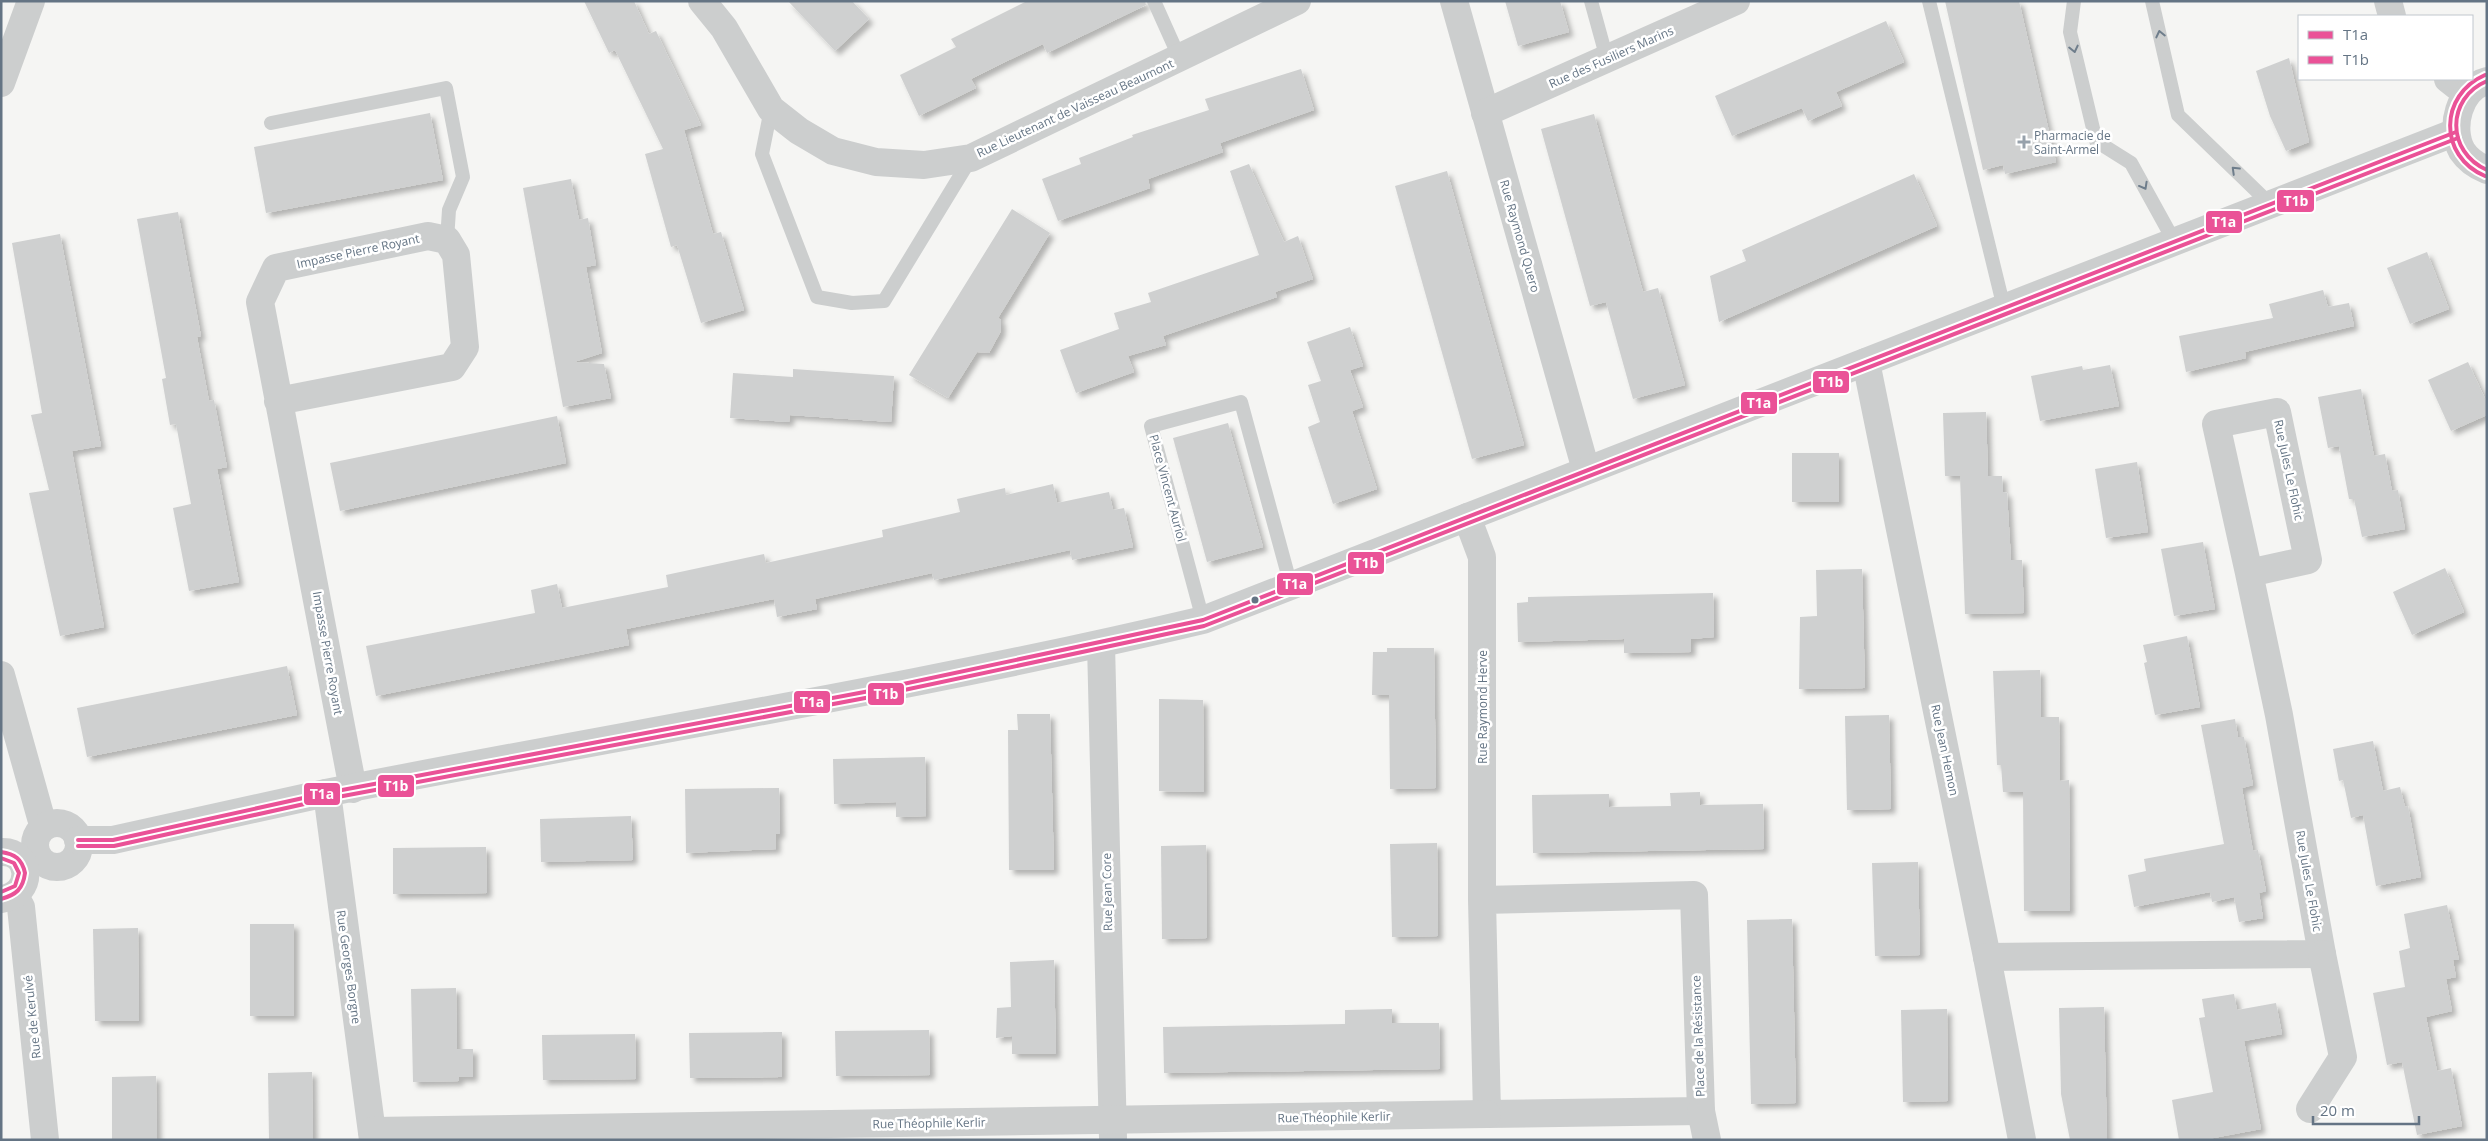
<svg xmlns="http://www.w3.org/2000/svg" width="2488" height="1141" font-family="'Open Sans',sans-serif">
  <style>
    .building { fill: #cfd0d0; filter: url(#shadow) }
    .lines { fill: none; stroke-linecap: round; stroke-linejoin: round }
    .service { stroke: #cccece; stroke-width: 14 }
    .minor { stroke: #cccece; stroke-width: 28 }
    .tertiary { stroke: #cccece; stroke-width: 28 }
    .bus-1-casing { stroke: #fff; stroke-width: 8 }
    .bus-2-casing { stroke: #fff; stroke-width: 8 }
    .bus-1 { stroke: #ea5297; stroke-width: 4 }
    .bus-2 { stroke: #ea5297; stroke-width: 4 }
    .oneway { stroke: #6e7d8b }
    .poi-dot { fill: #97a1ab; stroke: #fff; stroke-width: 2 }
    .bus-dot { fill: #647484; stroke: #fff; stroke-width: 2 }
    .labels { text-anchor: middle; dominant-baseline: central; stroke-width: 5; stroke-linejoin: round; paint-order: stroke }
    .street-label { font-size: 12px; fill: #647484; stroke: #fff }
    .poi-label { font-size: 12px; fill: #647484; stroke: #fff; text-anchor: start }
    .line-badge { stroke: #fff; stroke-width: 2 }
    .badge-label { font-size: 14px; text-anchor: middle; font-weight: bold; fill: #fff }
  </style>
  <defs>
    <filter id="shadow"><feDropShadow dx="4.5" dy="4.5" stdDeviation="2.5" flood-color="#0004"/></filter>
  </defs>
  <rect width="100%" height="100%" fill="#f5f5f3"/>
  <g class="building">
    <path d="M584,1h50l15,33 7,-3 45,94 -17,5 29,104 8,-2 23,78 -43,13 -24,-78 -6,2 -26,-93 18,-5 -48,-99 -6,3z"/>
    <path d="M788,1h64l17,18 -34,32z"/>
    <path d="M1027,1h118l1,4 -99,48 -4,-9 -36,17 -36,18 5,9 -57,28 -19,-41 56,-28 -5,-8z"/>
    <path d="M1505,1h55l9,31 -51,14z"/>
    <path d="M1945,1h74l37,161 -51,12 -2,-9 -20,5z"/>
    <path d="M1886,21l18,41 -68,30 6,14 -34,15 -6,-13 -70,28 -17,-40z"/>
    <path d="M2289,58l20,84 -23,9 -16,-35 -14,-45z"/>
    <path d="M1301,69l13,41 -94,33 3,9 -75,27 2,9 -92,33 -16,-42 39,-15 -2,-6 54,-21 -1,-2 77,-25 -4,-11z"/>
    <path d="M430,113l13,67 -177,33 -12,-66z"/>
    <path d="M1594,114l49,178 15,-4 27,97 -52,14 -27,-97 -16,4 -49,-177z"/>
    <path d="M1249,164l35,78 14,-6 15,43 -38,13 2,5 -114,39 3,9 -38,11 6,16 -58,21 -16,-43 59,-21 -5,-16 37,-11 -3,-9 111,-38 -29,-84z"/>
    <path d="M1447,171l77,274 -52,14 -77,-273z"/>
    <path d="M1914,174l23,52 -218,96 -9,-46 36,-15 -4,-11z"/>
    <path d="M571,179l8,41 9,-2 8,47 -10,2 16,86 -28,9 30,2 7,34 -48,9 -40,-219z"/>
    <path d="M1012,209l38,24 -52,85 3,2v11l-12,22 -12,-1 -29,46 -39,-23z"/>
    <path d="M178,212l23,124 -4,1 12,64 5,-1 13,67 -10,2 22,113 -50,9 -16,-83 18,-4 -15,-80 -6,1 -8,-46 4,-1 -29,-159z"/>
    <path d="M60,234l41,212 -29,5 32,176 -44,9 -31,-143 20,-3 -18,-75 11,-2 -30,-170z"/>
    <path d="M2427,252l22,57 -39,15 -23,-56z"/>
    <path d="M2323,290l5,17 21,-4 5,23 -109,26 1,6 -60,14 -7,-36 94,-18 -4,-14z"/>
    <path d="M1350,327l13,39 -13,4 13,37 -11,4 25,78 -44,15 -25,-77 12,-5 -12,-37 13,-4 -14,-39z"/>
    <path d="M2468,362l19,41v12l-36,16 -23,-51z"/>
    <path d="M2110,365l9,41 -79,15 -9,-45 51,-10 1,4z"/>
    <path d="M793,369l101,7 -3,46 -101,-7 -1,7 -59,-4 3,-45 60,4z"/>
    <path d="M2361,389l13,67 11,-2 7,37 6,-1 7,39 -43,8 -8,-38h-5l-10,-53 -11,2 -10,-51z"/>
    <path d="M1986,412l2,64h14l1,16 4,1 4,67h11l2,53 -59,1 -5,-138h-15l-2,-63z"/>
    <path d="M557,416l9,47 -226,48 -10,-48z"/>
    <path d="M1228,423l35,124 -56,15 -34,-124z"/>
    <rect x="1792" y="453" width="47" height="49"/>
    <path d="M2137,462l11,70 -42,6 -11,-69z"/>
    <path d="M1053,484l4,19 52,-11 4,18 11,-2 9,39 -61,13 -2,-10 -136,30 -2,-7 -117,26 2,10 -40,8 -3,-18 -148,30 3,16 -253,51 -10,-50 169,-33 -4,-23 26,-6 5,24 106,-21 -2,-12 98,-21 2,9 117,-26 -1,-7 78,-18 -3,-13 48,-11 1,7z"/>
    <path d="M2203,542l12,67 -41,7 -13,-67z"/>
    <path d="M2445,568l19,44 -52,23 -19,-43z"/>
    <path d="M1862,569l3,119 -66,1 1,-72 17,-1 -1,-46z"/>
    <path d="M1713,593l1,44 -23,2v13l-67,1v-14l-106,3 -1,-39 11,-1v-5z"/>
    <path d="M2187,636l13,71 -45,8 -11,-52 3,-1 -4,-17z"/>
    <path d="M1387,648h47l2,140 -46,1 -1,-94h-17l1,-43h14z"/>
    <path d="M287,666l10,49 -210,42 -10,-49z"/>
    <path d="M2040,670l1,47h18l1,64 9,-1 1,131h-46l-1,-119h-20l-2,-27h-4l-4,-94z"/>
    <path d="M1159,699l44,1 1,92 -45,-1z"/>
    <path d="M1017,714h33l4,156h-45l-1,-140h10z"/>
    <path d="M1889,715l2,94 -44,1 -2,-94z"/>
    <path d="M2235,719l3,18h6l9,48 -11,3 11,63 5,-1 8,41 -7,2 4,25 -24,4 -5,-25 -22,5 -2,-10 -76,15 -6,-32 18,-4 -2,-12 80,-15 -23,-119z"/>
    <path d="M2373,741l10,50 17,-4 5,20 3,-1 13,71 -45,9 -13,-71 -12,3 -8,-38 -4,1 -6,-32z"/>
    <path d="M925,757l1,59 -30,1v-15l-62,2 -1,-45z"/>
    <path d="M779,788l1,46h-4v15l-90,4 -1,-64z"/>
    <path d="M1700,792v13l63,-1 1,45 -231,4 -1,-58 77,-1v13l62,-1 -1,-13z"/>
    <path d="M631,816l2,44 -92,2 -1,-43z"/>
    <path d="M1437,843l1,93 -46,1 -2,-93z"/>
    <path d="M1206,845l1,93 -45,1 -1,-93z"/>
    <path d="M486,847l1,46 -94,1v-46z"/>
    <path d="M1918,862l2,93 -45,1 -3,-93z"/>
    <path d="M2447,905l12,55h-6l3,17 -10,2 6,32 -26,6 11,54 14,-3 11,58 -45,9 -15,-73 -15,3 -14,-72 32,-6 -6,-36 11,-3 -6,-34z"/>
    <path d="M1792,919l4,184 -45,1 -4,-184z"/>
    <rect x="250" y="924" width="44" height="92"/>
    <path d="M138,928l1,93h-44l-2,-92z"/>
    <path d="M1054,960l2,94h-44v-18l-16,2 1,-30 14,-1 -1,-45z"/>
    <path d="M456,988l1,61h16v28h-14v4l-46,1 -2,-93z"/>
    <path d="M2234,994l3,16 39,-7 6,31 -38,7 17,88 -58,11h-24l-7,-40 41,-8 -14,-74 6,-1 -3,-18z"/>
    <path d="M2104,1007l3,133h-37l-9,-46 -2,-86z"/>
    <path d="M1392,1009v14h47l1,46 -276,4 -1,-46 182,-3v-14z"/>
    <path d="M1947,1009l1,92 -45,1 -2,-92z"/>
    <path d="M929,1030l1,45 -94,1 -1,-45z"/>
    <path d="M782,1032v45l-92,1 -1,-45z"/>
    <path d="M635,1034l1,45 -93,1 -1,-45z"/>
    <path d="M312,1072l1,68h-44l-1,-67z"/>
    <path d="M156,1076l1,64h-45v-63z"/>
  </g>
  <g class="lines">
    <g class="service">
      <path d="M1154,1l26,58"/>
      <path d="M1591,1l16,58"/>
      <path d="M1929,1l75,307"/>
      <path d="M2074,1l-4,31 26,109 35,22 43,78"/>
      <path d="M2152,1l26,114 92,89"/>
      <path d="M771,109l-9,45 55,143 35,6 32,-2 87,-143"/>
      <path d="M271,123l175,-35 17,89 -14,33 -2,30"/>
      <path d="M1203,620l-52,-194 90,-24 50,184"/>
    </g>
    <g class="minor">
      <path d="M702,1l22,27 47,81 28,22 34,20 43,11 48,3 47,-7 326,-157"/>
      <path d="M1454,1l132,469"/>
      <path d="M2388,1l4,15"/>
      <path d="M2448,79l19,15"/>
      <path d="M1,83l30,-82"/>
      <path d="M1485,113l251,-112"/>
      <path d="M1866,362l121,595 35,183"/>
      <path d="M278,401l174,-34 13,-20 -9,-92 -9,-15 -19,-4 -152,32 -16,34 93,487"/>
      <path d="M1467,517l15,40v343l5,214 214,-3 -7,-216 -212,5"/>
      <path d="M1101,644l12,494"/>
      <path d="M1,675l40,143 6,7"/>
      <path d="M327,793l46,347"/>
      <path d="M14,895l7,12 24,233"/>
      <path d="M1987,957l335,-3 -43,-239 -30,-142 59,-13 -31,-148 -61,12 33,149"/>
      <path d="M2310,1109l33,-52 -21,-103"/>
      <path d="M1701,1111l6,29"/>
      <path d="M372,1131l1115,-17"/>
    </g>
    <g class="tertiary">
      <path d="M2487,81c-28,7 -38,47 -25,70 6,9 15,15 25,19"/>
      <circle cx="57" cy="845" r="22"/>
      <path d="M78,840h35c71,-16 142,-32 213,-47 292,-58 587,-104 877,-173l1253,-488"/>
      <path d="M1,852c31,-2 34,43 0,47"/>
    </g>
    <g class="bus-1-casing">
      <g id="bus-1">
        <path d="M2487,81c-41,17 -41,71 0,89"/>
        <path d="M78,840h35l213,-47 549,-103 328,-70 1253,-488"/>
        <path d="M1,852c14,2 21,7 24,21 -2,16 -9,22 -24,26"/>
      </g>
    </g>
    <g class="bus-2-casing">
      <g id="bus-2">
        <path d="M2485,176c-47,-20 -46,-81 0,-101"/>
        <path d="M78,846h36l213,-47 549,-103 328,-70 1254,-488"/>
        <path d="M1,858l13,5 5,10 -4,13 -14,6"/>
      </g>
    </g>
    <use href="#bus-1" class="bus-1"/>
    <use href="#bus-2" class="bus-2"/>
  </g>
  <defs><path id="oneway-chevron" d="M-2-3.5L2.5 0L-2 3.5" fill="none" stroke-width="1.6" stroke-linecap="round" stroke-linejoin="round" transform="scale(1.25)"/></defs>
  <g class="oneway">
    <use href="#oneway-chevron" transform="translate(2160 34) rotate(-103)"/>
    <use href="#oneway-chevron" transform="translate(2074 49) rotate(77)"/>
    <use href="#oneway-chevron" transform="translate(2235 170) rotate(-136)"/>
    <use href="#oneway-chevron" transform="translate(2144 186) rotate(61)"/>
  </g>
  <path class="poi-dot" d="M2021.5 134.5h5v5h5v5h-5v5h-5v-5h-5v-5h5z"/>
  <circle class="bus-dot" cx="1255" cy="600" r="4.5"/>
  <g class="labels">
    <g class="street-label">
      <text transform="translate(1611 57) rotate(-24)">Rue des Fusiliers Marins</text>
      <text transform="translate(1075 108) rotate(-25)">Rue Lieutenant de Vaisseau Beaumont</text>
      <text transform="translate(1520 236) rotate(74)">Rue Raymond Quero</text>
      <text transform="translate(358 251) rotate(-12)">Impasse Pierre Royant</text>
      <text transform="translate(2289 470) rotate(78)">Rue Jules Le Flohic</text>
      <text transform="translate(1168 488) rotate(75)">Place Vincent Auriol</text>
      <text transform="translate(328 653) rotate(80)">Impasse Pierre Royant</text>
      <text transform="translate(1482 707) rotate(-90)">Rue Raymond Herve</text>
      <text transform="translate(1945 750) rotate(78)">Rue Jean Hemon</text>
      <text transform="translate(2309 881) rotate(80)">Rue Jules Le Flohic</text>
      <text transform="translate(1107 892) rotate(-91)">Rue Jean Core</text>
      <text transform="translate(349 967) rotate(82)">Rue Georges Borgne</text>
      <text transform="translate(32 1017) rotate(-96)">Rue de Kerulvé</text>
      <text transform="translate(1698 1036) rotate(-92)">Place de la Résistance</text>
      <text transform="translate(1334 1117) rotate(-1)">Rue Théophile Kerlir</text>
      <text transform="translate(929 1123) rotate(-1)">Rue Théophile Kerlir</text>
    </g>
    <g class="poi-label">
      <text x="2034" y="135">Pharmacie de<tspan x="2034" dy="14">Saint-Armel</tspan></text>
    </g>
  </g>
  <g class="line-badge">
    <rect x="2276" y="189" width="39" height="24" rx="5" fill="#ea5297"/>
    <rect x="2205" y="210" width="38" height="24" rx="5" fill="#ea5297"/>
    <rect x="1812" y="370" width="38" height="24" rx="5" fill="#ea5297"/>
    <rect x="1740" y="391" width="38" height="24" rx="5" fill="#ea5297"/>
    <rect x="1347" y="551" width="38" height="24" rx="5" fill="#ea5297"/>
    <rect x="1276" y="572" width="38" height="24" rx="5" fill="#ea5297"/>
    <rect x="867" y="682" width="38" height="24" rx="5" fill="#ea5297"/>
    <rect x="793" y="690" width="38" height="24" rx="5" fill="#ea5297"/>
    <rect x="377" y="774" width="38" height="24" rx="5" fill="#ea5297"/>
    <rect x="303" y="782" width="38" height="24" rx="5" fill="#ea5297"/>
  </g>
  <g class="badge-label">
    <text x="2296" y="206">T1b</text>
    <text x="2224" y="227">T1a</text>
    <text x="1831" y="387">T1b</text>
    <text x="1759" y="408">T1a</text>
    <text x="1366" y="568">T1b</text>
    <text x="1295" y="589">T1a</text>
    <text x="886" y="699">T1b</text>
    <text x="812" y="707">T1a</text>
    <text x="396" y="791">T1b</text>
    <text x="322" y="799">T1a</text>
  </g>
  <rect width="2488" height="1141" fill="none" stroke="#647484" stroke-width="5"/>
  <rect x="2298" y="15" width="175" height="65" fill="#ffffff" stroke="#c1c7ce"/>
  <rect x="2308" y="31" width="25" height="8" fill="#ea5297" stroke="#c1c7ce"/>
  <text x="2343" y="40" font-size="15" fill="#647484">T1a</text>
  <rect x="2308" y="56" width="25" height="8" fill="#ea5297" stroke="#c1c7ce"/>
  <text x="2343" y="65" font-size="15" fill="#647484">T1b</text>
  <path d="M2313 1116v8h106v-8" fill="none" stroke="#647484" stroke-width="2.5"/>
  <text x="2320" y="1116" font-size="15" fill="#647484" stroke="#ffffff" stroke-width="4" paint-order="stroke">20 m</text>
</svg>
